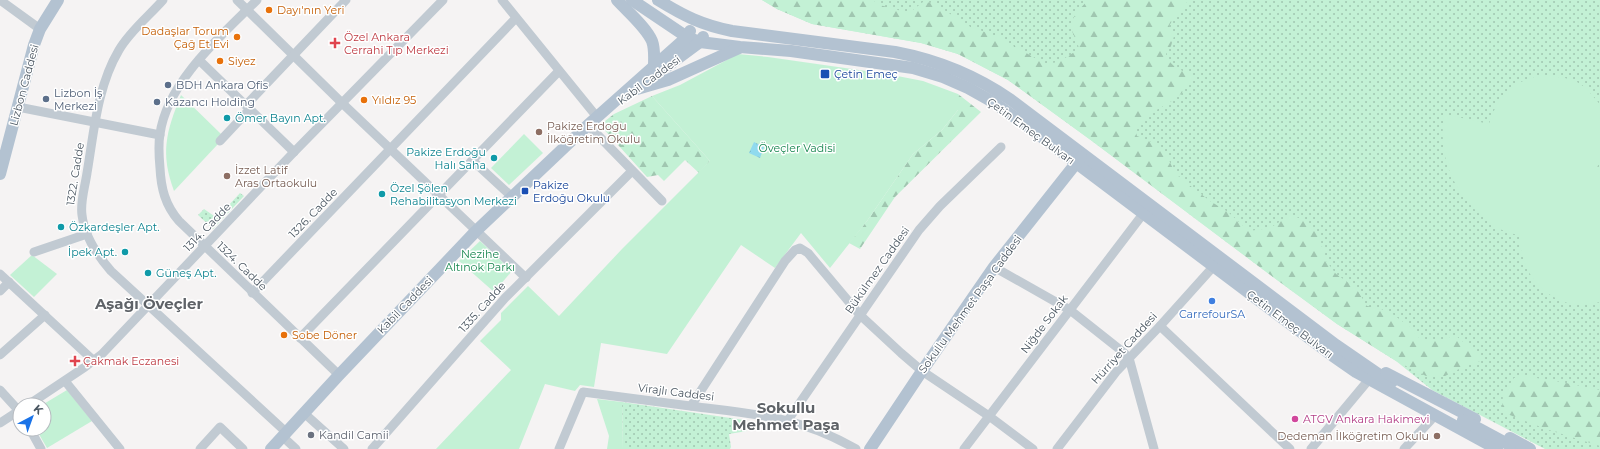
<svg xmlns="http://www.w3.org/2000/svg" width="1600" height="449" font-family="Montserrat,sans-serif">
  <style>
    .grass { fill: url(#grass-dots) }
    .forest { fill: url(#forest-firs) }
    .park { fill: #c3f1d5 }
    .water { fill: url(#water-ripples) }
    .lines { fill: none; stroke-linecap: round; stroke-linejoin: round }
    .minor { stroke: #c1cad2; stroke-width: 9 }
    .major { stroke: #b3c2d1; stroke-width: 12 }
    .food-dot { fill: #e8710a; stroke: #fff; stroke-width: 1.5 }
    .health-dot { fill: #e0444e; stroke: #fff; stroke-width: 1.5 }
    .transit-dot { fill: #1a4fb4; stroke: #fff; stroke-width: 1.5 }
    .service-dot { fill: #5c6f8a; stroke: #fff; stroke-width: 1.5 }
    .culture-dot { fill: #0f9aa8; stroke: #fff; stroke-width: 1.5 }
    .education-dot { fill: #8d6e63; stroke: #fff; stroke-width: 1.5 }
    .shop-dot { fill: #3f7fe0; stroke: #fff; stroke-width: 1.5 }
    .hotel-dot { fill: #d1479c; stroke: #fff; stroke-width: 1.5 }
    .worship-dot { fill: #6b7280; stroke: #fff; stroke-width: 1.5 }
    .labels { text-anchor: middle; dominant-baseline: central; stroke-width: 3; stroke-linejoin: round; paint-order: stroke }
    .food-label { font-size: 11px; fill: #c56008; stroke: #fff; text-anchor: start }
    .health-label { font-size: 11px; fill: #be3a42; stroke: #fff; text-anchor: start }
    .transit-label { font-size: 11px; fill: #164399; stroke: #fff; text-anchor: start }
    .street-label { font-size: 11px; fill: #4a5661; stroke: #fff }
    .service-label { font-size: 11px; fill: #4e5e75; stroke: #fff; text-anchor: start }
    .culture-label { font-size: 11px; fill: #0d838f; stroke: #fff; text-anchor: start }
    .education-label { font-size: 11px; fill: #785e54; stroke: #fff; text-anchor: start }
    .park-label { font-size: 11px; fill: #17864f; stroke: #fff }
    .shop-label { font-size: 11px; fill: #366cbe; stroke: #fff }
    .hotel-label { font-size: 11px; fill: #b23c85; stroke: #fff; text-anchor: start }
    .worship-label { font-size: 11px; fill: #5b616d; stroke: #fff; text-anchor: start }
    .district-label { font-size: 15px; font-weight: bold; fill: #5f6368; stroke: #fff }
  </style>
  <defs>
    <pattern id="grass-dots" width="8" height="8" patternUnits="userSpaceOnUse"><rect width="8" height="8" fill="#c3f1d5"/><path d="M2 2h.1M6 6h.1" fill="none" stroke="#a0c6b0" stroke-width="1.8" stroke-linecap="round"/></pattern>
    <pattern id="forest-firs" width="22" height="20" patternUnits="userSpaceOnUse"><rect width="22" height="20" fill="#c3f1d5"/><path d="M5 1l3.5 6h-7zM16 11l3.5 6h-7z" fill="#a0c6b0"/></pattern>
    <pattern id="water-ripples" width="26" height="14" patternUnits="userSpaceOnUse"><rect width="26" height="14" fill="#90daee"/><path d="M2 4q2-2 4 0t4 0M15 11q2-2 4 0t4 0" fill="none" stroke="#78b4c4"/></pattern>
  </defs>
  <rect width="100%" height="100%" fill="#f5f3f3"/>
  <g class="grass">
    <path d="M762,0h838v449h-55l-113,-59 -36,-29 -59,-37 -64,-47 -181,-136 -84,-61 -50,-26 -37,-11 -109,-19 -35,-15z"/>
    <path d="M240,193l4,3 -31,33 -15,-14 6,-6 13,9z"/>
    <path d="M622,402l122,18 3,11 -18,3 2,13 -1,2h-107z"/>
  </g>
  <g class="forest">
    <path d="M762,0h112l2,4 33,9 14,-11 11,1 13,9 24,15 28,10 46,27 14,-2 20,-13c-1,-7 -5,-12 -7,-18 -4,-12 9,-23 16,-31h101l-14,16 -6,10 5,10 -3,10 -5,8c3,13 18,17 29,23l-14,17 -9,7 -19,11 -18,17 2,7 20,8 10,12 7,15 10,10 26,20 18,11 21,19 21,-3 17,-11h9l11,4 11,13 9,28 9,12 20,14 11,18 14,3 10,4 19,14 8,10 11,4h11l15,-6 25,21 1,5 -16,5 -20,10h-19l-30,-15 -59,-37 -64,-47 -181,-136 -84,-61 -50,-26 -37,-11 -109,-19 -35,-15z"/>
    <path d="M958,94l23,18 -86,85 -35,52 -11,-6 18,-22 46,-67 29,-24 16,-20z"/>
    <path d="M652,96l58,65 -11,12 -14,-13 -21,21 -6,-6 -11,2 -47,-52 14,-11z"/>
    <path d="M1524,376l37,6 39,8v56l-54,-17 -44,-17 1,-18 11,-16z"/>
  </g>
  <g class="park">
    <path d="M738,54l30,3 119,17 36,7 35,13v16l-16,20 -29,24 -46,67 -37,47 -29,-35 -26,35 -34,-23 -74,109 -66,-11 -7,44 -14,-2 -5,6 -30,-7 -26,65h-83l75,-79 -31,-29 21,-21v-7l27,-27 31,30 63,-67 88,-88 -58,-65 28,-11z"/>
    <path d="M1544,75l21,3 12,4 9,6 12,14 2,4v56l-4,7 4,1v132c-8,2 -16,3 -25,3 -5,-1 -10,-3 -15,-5 -27,-11 -39,-36 -41,-65 -14,-2 -24,-8 -35,-17 -32,-27 -46,-62 -40,-104l45,10c9,-29 25,-44 55,-49z"/>
    <path d="M181,95l40,39 -3,10 -44,47c-14,-38 -8,-59 7,-96z"/>
    <path d="M524,134l19,19 -34,32 -18,-17z"/>
    <path d="M480,241l32,30 -18,21 -35,-31z"/>
    <path d="M32,255l25,19 -23,23 -24,-22z"/>
    <path d="M67,390l25,31 -45,27 -11,-19h8v-24h-2z"/>
    <path d="M597,399l25,3 1,47h-16l2,-13z"/>
  </g>
  <path class="water" d="M754,142l10,5 -4,11 -11,-5z"/>
  <g class="lines">
    <g class="minor">
      <path d="M0,0l40,29"/>
      <path d="M163,0c-14,16 -33,31 -44,50 -22,37 -25,82 -32,123 -2,14 -7,29 -5,42 2,21 16,41 29,56l175,161"/>
      <path d="M237,0l105,103 184,175"/>
      <path d="M257,0c-35,35 -90,82 -97,134 -2,11 -1,23 0,34 1,20 5,37 19,53l160,154"/>
      <path d="M502,0l95,117"/>
      <path d="M199,60l95,92"/>
      <path d="M246,105l100,-105"/>
      <path d="M18,107l142,28"/>
      <path d="M588,125l74,76"/>
      <path d="M220,141l30,-32"/>
      <path d="M472,160l39,36"/>
      <path d="M34,252l53,-18"/>
      <path d="M994,267l76,43 53,42 6,6 25,91"/>
      <path d="M0,274l94,87"/>
      <path d="M0,291l9,-9"/>
      <path d="M252,293l264,-275"/>
      <path d="M1160,326l130,123"/>
      <path d="M300,338l259,-267"/>
      <path d="M0,355l45,-40"/>
      <path d="M65,381l55,68"/>
      <path d="M0,390l20,22"/>
      <path d="M28,405l57,-38 17,-13 192,-202 149,-152"/>
      <path d="M691,406l94,-145 10,-11 5,-2 8,5 52,62 41,38 21,18 67,45 44,33"/>
      <path d="M304,413l40,36"/>
      <path d="M788,420l131,-190 21,-24 61,-59"/>
      <path d="M0,423l20,-13"/>
      <path d="M30,429l11,20"/>
      <path d="M282,436l14,13"/>
      <path d="M200,449l20,-22 23,22"/>
      <path d="M372,449l133,-151 127,-127"/>
      <path d="M559,449l24,-57c38,5 77,10 115,15 60,7 105,11 158,42"/>
      <path d="M964,449l179,-235"/>
      <path d="M1057,449l59,-77 44,-46 53,-59"/>
      <path d="M1311,449l55,-66"/>
      <path d="M1404,449l27,-29"/>
    </g>
    <g class="major">
      <path d="M617,0c10,11 29,27 35,41 3,8 2,17 2,25"/>
      <path d="M632,0l55,37 13,5 40,5 51,4 122,17 30,9 25,11 25,14 30,21 310,233 23,16 141,77"/>
      <path d="M658,0c26,16 44,25 74,31l163,21c42,8 80,23 116,48l325,245 45,31 11,6"/>
      <path d="M650,79l50,-37 3,-5"/>
      <path d="M637,89l31,-9 71,-32"/>
      <path d="M0,174l34,-129 6,-16 18,-29"/>
      <path d="M1386,373l89,46"/>
      <path d="M1463,420l54,29"/>
      <path d="M1510,438l20,11"/>
      <path d="M271,449l68,-74 137,-144 112,-106 99,-88 3,-6"/>
      <path d="M870,449l52,-78 72,-104 87,-110"/>
    </g>
  </g>
  <g class="food-dot">
    <circle cx="269" cy="10" r="4"/>
    <circle cx="237" cy="37" r="4"/>
    <circle cx="220" cy="61" r="4"/>
    <circle cx="364" cy="100" r="4"/>
    <circle cx="284" cy="335" r="4"/>
  </g>
  <g class="health-dot">
    <path d="M333 37h4v4h4v4h-4v4h-4v-4h-4v-4h4z"/>
    <path d="M73 355h4v4h4v4h-4v4h-4v-4h-4v-4h4z"/>
  </g>
  <g class="transit-dot">
    <rect x="820" y="69" width="10" height="10" rx="2"/>
    <rect x="521" y="187" width="8" height="8" rx="2"/>
  </g>
  <g class="service-dot">
    <circle cx="168" cy="85" r="4"/>
    <circle cx="46" cy="99" r="4"/>
    <circle cx="157" cy="102" r="4"/>
  </g>
  <g class="culture-dot">
    <circle cx="227" cy="118" r="4"/>
    <circle cx="494" cy="158" r="4"/>
    <circle cx="382" cy="194" r="4"/>
    <circle cx="61" cy="227" r="4"/>
    <circle cx="125" cy="252" r="4"/>
    <circle cx="148" cy="273" r="4"/>
  </g>
  <g class="education-dot">
    <circle cx="539" cy="132" r="4"/>
    <circle cx="227" cy="176" r="4"/>
    <circle cx="1437" cy="436" r="4"/>
  </g>
  <circle class="shop-dot" cx="1212" cy="301" r="4"/>
  <circle class="hotel-dot" cx="1295" cy="419" r="4"/>
  <circle class="worship-dot" cx="311" cy="435" r="4"/>
  <g class="labels">
    <g class="food-label">
      <text x="277" y="10">Dayı'nın Yeri</text>
      <text x="229" y="31" text-anchor="end">Dadaşlar Torum<tspan x="229" dy="13">Çağ Et Evi</tspan></text>
      <text x="228" y="61">Siyez</text>
      <text x="372" y="100">Yıldız 95</text>
      <text x="292" y="335">Sobe Döner</text>
    </g>
    <g class="health-label">
      <text x="344" y="37">Özel Ankara<tspan x="344" dy="13">Cerrahi Tıp Merkezi</tspan></text>
      <text x="83" y="361">Çakmak Eczanesi</text>
    </g>
    <g class="transit-label">
      <text x="834" y="74">Çetin Emeç</text>
      <text x="533" y="185">Pakize<tspan x="533" dy="13">Erdoğu Okulu</tspan></text>
    </g>
    <g class="street-label">
      <text transform="translate(649 80) rotate(-36)">Kabil Caddesi</text>
      <text transform="translate(24 85) rotate(-75)">Lizbon Caddesi</text>
      <text transform="translate(1031 131) rotate(36)">Çetin Emeç Bulvarı</text>
      <text transform="translate(75 174) rotate(-81)">1322. Cadde</text>
      <text transform="translate(313 213) rotate(-46)">1326. Cadde</text>
      <text transform="translate(207 227) rotate(-46)">1314. Cadde</text>
      <text transform="translate(242 266) rotate(44)">1324. Cadde</text>
      <text transform="translate(877 270) rotate(-55)">Bükülmez Caddesi</text>
      <text transform="translate(970 304) rotate(-54)">Sokullu Mehmet Paşa Caddesi</text>
      <text transform="translate(405 305) rotate(-46)">Kabil Caddesi</text>
      <text transform="translate(482 307) rotate(-48)">1335. Cadde</text>
      <text transform="translate(1044 324) rotate(-53)">Niğde Sokak</text>
      <text transform="translate(1290 324) rotate(37)">Çetin Emeç Bulvarı</text>
      <text transform="translate(1124 348) rotate(-48)">Hürriyet Caddesi</text>
      <text transform="translate(676 392) rotate(7)">Virajlı Caddesi</text>
    </g>
    <g class="service-label">
      <text x="176" y="85">BDH Ankara Ofis</text>
      <text x="54" y="93">Lizbon İş<tspan x="54" dy="13">Merkezi</tspan></text>
      <text x="165" y="102">Kazancı Holding</text>
    </g>
    <g class="culture-label">
      <text x="235" y="118">Ömer Bayın Apt.</text>
      <text x="486" y="152" text-anchor="end">Pakize Erdoğu<tspan x="486" dy="13">Halı Saha</tspan></text>
      <text x="390" y="188">Özel Şölen<tspan x="390" dy="13">Rehabilitasyon Merkezi</tspan></text>
      <text x="69" y="227">Özkardeşler Apt.</text>
      <text x="117" y="252" text-anchor="end">İpek Apt.</text>
      <text x="156" y="273">Güneş Apt.</text>
    </g>
    <g class="education-label">
      <text x="547" y="126">Pakize Erdoğu<tspan x="547" dy="13">İlköğretim Okulu</tspan></text>
      <text x="235" y="170">İzzet Latif<tspan x="235" dy="13">Aras Ortaokulu</tspan></text>
      <text x="1429" y="436" text-anchor="end">Dedeman İlköğretim Okulu</text>
    </g>
    <g class="park-label">
      <text x="797" y="148">Öveçler Vadisi</text>
      <text x="480" y="254">Nezihe<tspan x="480" dy="13">Altınok Parkı</tspan></text>
    </g>
    <g class="shop-label">
      <text x="1212" y="314">CarrefourSA</text>
    </g>
    <g class="hotel-label">
      <text x="1303" y="419">ATGV Ankara Hakimevi</text>
    </g>
    <g class="worship-label">
      <text x="319" y="435">Kandil Camii</text>
    </g>
    <g class="district-label">
      <text x="149" y="303">Aşağı Öveçler</text>
      <text x="786" y="407">Sokullu<tspan x="786" dy="17">Mehmet Paşa</tspan></text>
    </g>
  </g>
  <g transform="translate(32 417) rotate(41)"><circle r="19" fill="#ffffff" stroke="#b7bbc0"/>
  <path d="M0-3L7 15L0 10L-7 15Z" fill="#1a73e8"/>
  <text y="-6" font-size="11" font-weight="bold" text-anchor="middle" fill="#4a5661">K</text>
  </g>
</svg>
